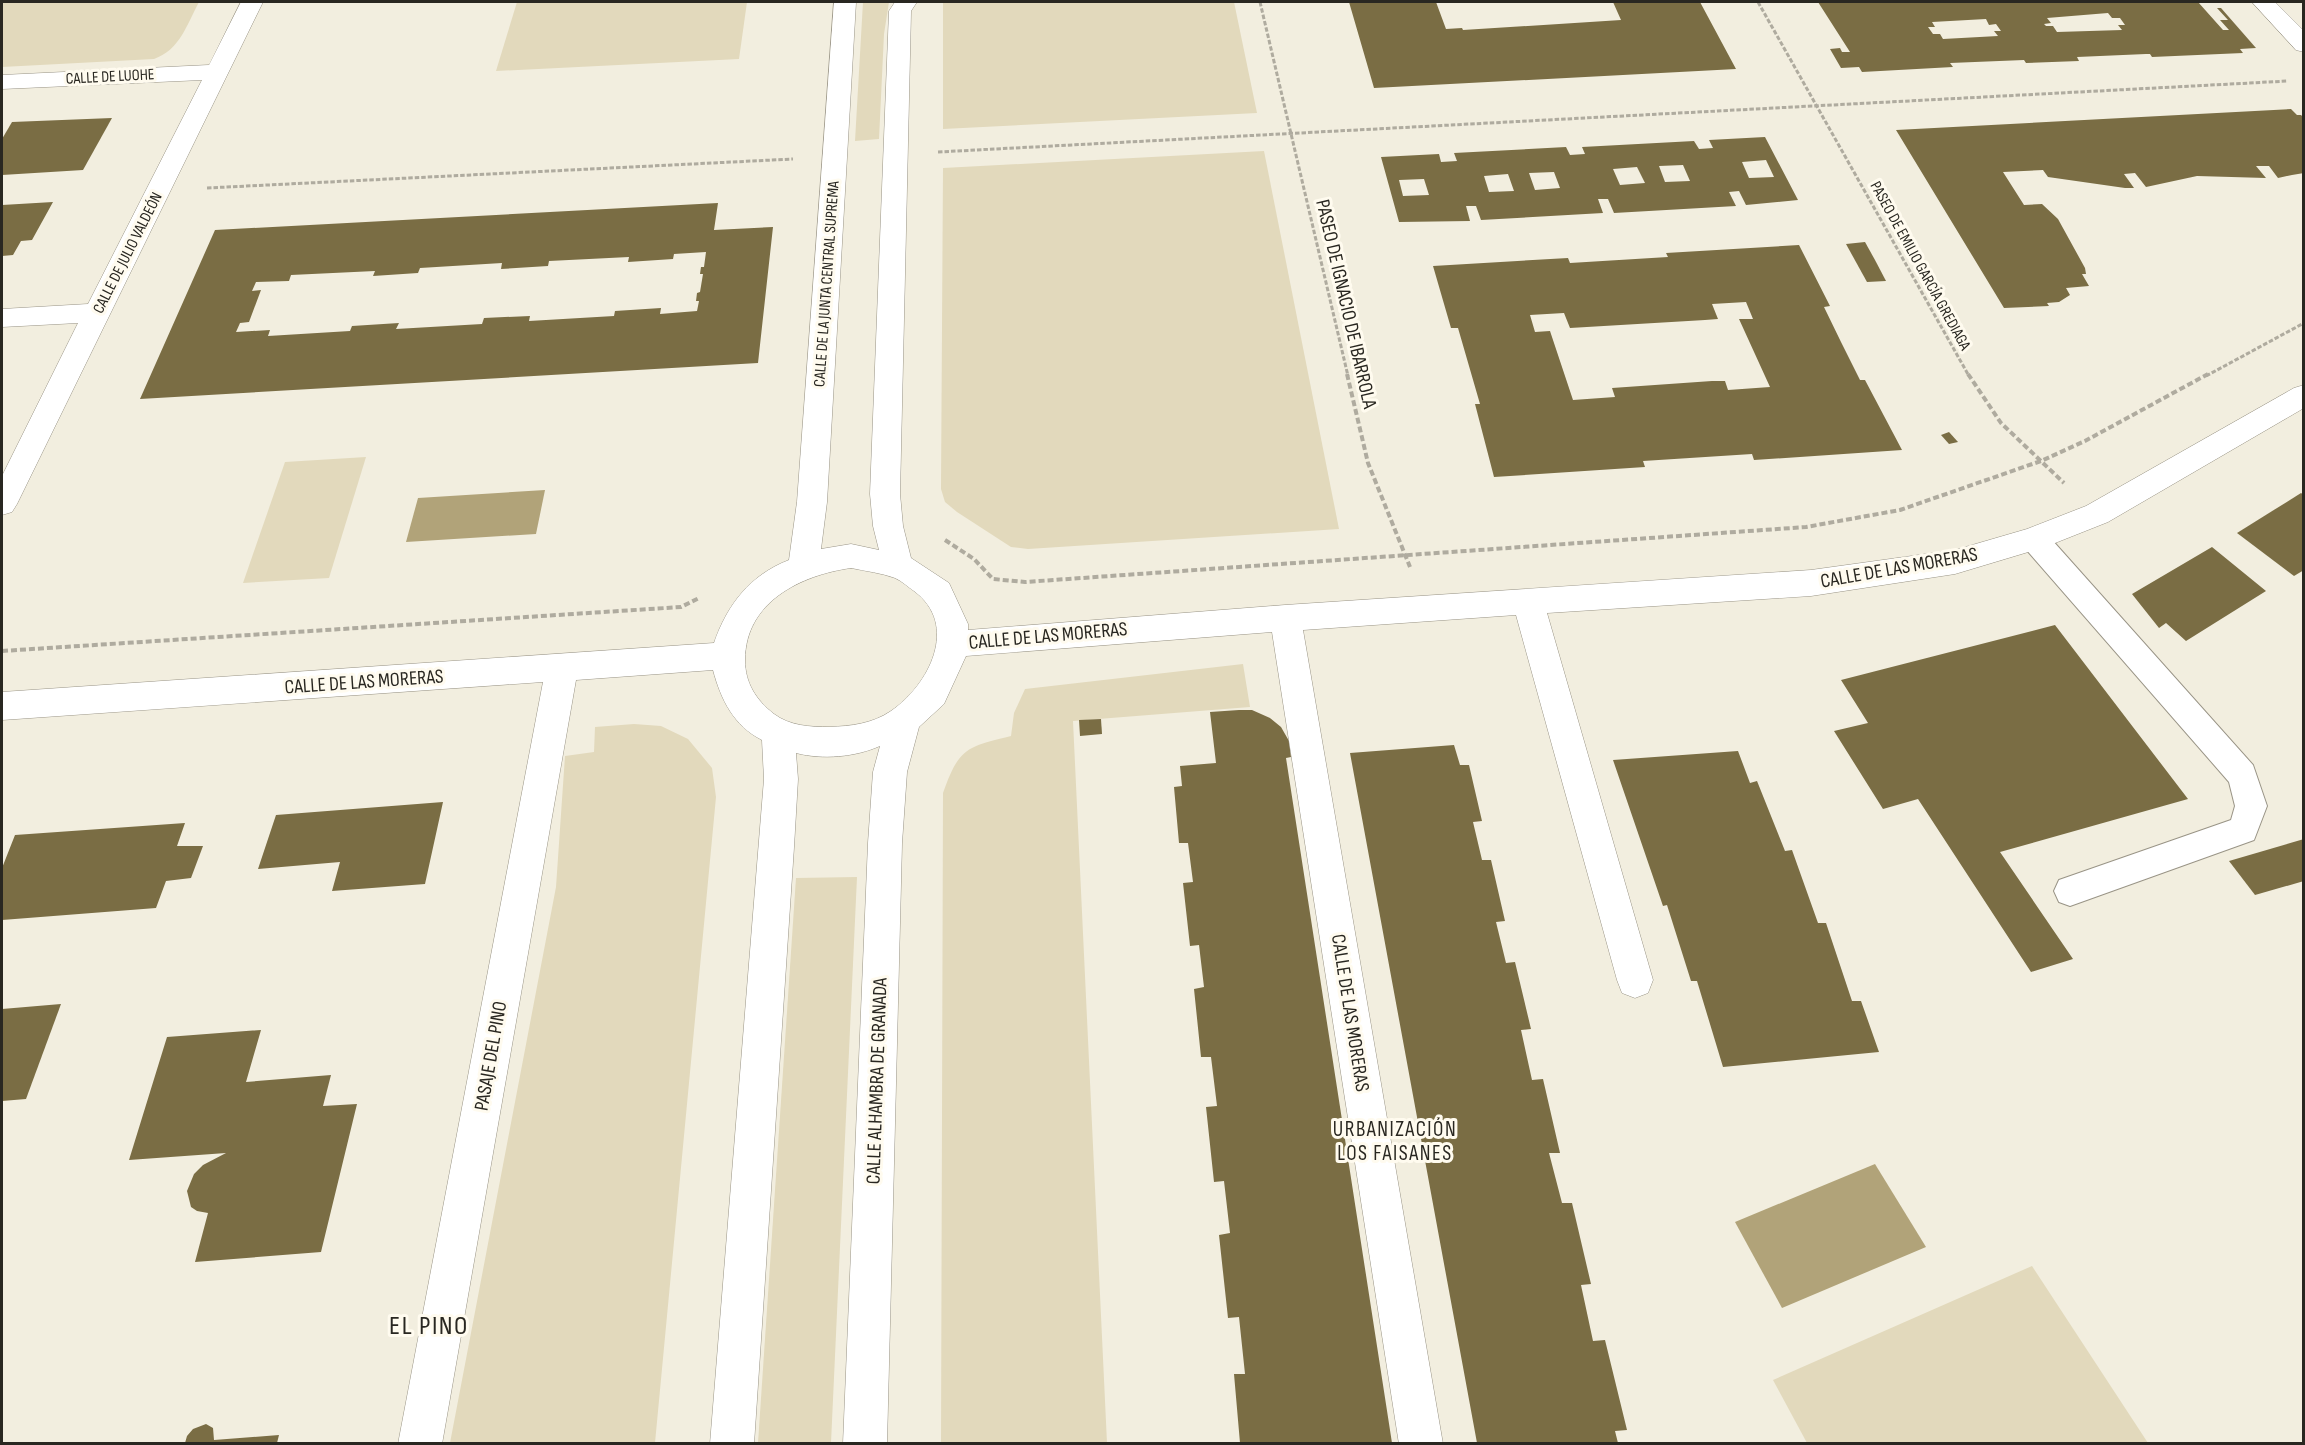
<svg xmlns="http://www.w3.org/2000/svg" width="2305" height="1445" font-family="'Sofia Sans Condensed',sans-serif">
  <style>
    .green { fill: #e2d9bc }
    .water { fill: #b1a379 }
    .building { fill: #7a6d44; fill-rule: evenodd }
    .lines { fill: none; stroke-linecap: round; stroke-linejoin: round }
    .lane-casing { stroke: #999486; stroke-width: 2 }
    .street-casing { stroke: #999486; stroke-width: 1 }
    .path-far1 { stroke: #afab9f; stroke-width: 3; stroke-dasharray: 4.5 2; stroke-linecap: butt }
    .path { stroke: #afab9f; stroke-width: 4; stroke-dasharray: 6 3; stroke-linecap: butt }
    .lane { fill: #fff; fill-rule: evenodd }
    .street { fill: #fff; fill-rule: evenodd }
    .labels { text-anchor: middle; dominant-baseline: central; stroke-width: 6; stroke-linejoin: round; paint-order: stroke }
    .far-street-label { font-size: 16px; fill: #292721; stroke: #fffbef }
    .street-label { font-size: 20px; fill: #292721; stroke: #fffbef }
    .neighbourhood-label { font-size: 21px; letter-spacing: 1.5px; fill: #292721; stroke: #fffbef }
    .near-quarter-label { font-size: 27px; letter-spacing: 1.5px; fill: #292721; stroke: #fffbef }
  </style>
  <rect width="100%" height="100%" fill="#f2eedf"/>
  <g class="green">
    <path d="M2,2h197c-12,22 -19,48 -45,57l-152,8z"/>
    <path d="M517,2h230l-8,57 -243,12z"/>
    <path d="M863,2h26l-5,32 -5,105 -24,2z"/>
    <path d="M943,2h291l23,111 -314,16z"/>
    <path d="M1264,151l75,378 -311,20 -17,-2 -54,-35 -12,-10 -4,-13 2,-321z"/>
    <path d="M366,457l-37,121 -86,5 42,-121z"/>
    <path d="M1243,664l7,43 -177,14 34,722 -166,1 2,-651c16,-45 23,-46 68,-57l3,-23 11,-24z"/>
    <path d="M634,724l27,2 27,13 24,29 4,29 -61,646h-205l106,-556 9,-131 29,-4 1,-25z"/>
    <path d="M857,877l-26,566h-73l38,-565z"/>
    <path d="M2032,1266l116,177h-341l-34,-63z"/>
  </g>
  <g class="water">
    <path d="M545,490l-9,44 -130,8 12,-44z"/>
    <path d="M1875,1164l51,83 -144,61 -47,-86z"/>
  </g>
  <g class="building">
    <path d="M1349,2h87l10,27 16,-1 1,2 158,-10 -8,-18h87l36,67 -362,19z"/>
    <path d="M1818,2h380l25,28h6l-9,-10h8l-11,-12h4l35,40 -16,1 3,4 -91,4 -2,-3h-4l-69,3 2,4 -53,2 -2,-3 -74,3 3,4 -91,5 -3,-5 -18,1 -11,-19 10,-1 2,4h8zM2108,13l4,5h8l5,7h-7l4,5 -65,2 -4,-6h-7l-2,-2 7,-1 -4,-5zM1986,19l3,6 7,-1 5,7h-7l4,5 -55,3 -3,-5h-7l-5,-7h7l-3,-5z"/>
    <path d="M2291,109l6,6h4l3,3v55l-12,2 -14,3 -9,-12h-13l10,12 -69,-2 -51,11 -11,-14 -11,1 10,14h-9l-77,-11 -5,-7 -40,2 21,33 18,-1 16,15 27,49 1,6h-4l7,12 -23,2 4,7 -11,7 -12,1 2,3 -45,2 -108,-178z"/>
    <path d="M112,118l-29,52 -81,5v-36l10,-17z"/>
    <path d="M1765,137l33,63 -52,5 -7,-14 -10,1 7,14 -122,7 -6,-14h-10l5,14 -122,7 -5,-14h-10l4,15 -71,1 -18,-65 58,-3 2,8 16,-1 -3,-8 112,-6 4,8 15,-1 -3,-7 112,-6 5,8 14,-1 -4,-8zM1766,160l8,17 -25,1 -7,-16zM1683,165l7,16 -25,1 -6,-16zM1637,167l8,16 -25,2 -7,-16zM1554,172l6,16 -25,2 -6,-17zM1508,174l6,17 -25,1 -5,-16zM1424,179l5,16 -26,1 -4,-16z"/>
    <path d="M53,202l-21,38 -11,1 -8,14 -11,1v-51z"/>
    <path d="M718,203l-4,27 59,-3 -15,136 -618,36 75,-169zM706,252l-2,15h-3l-1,7h3l-3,18 -3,1 -1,8h3l-2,10 -37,3 1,-6 -46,3 -1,5 -85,5 1,-5 -46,2 -2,6 -86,5 3,-6 -47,3 -2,5 -82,5 2,-6 -34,2 4,-9 9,-1 12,-32 -9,1 4,-9 33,-1 2,-6 84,-4 -2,5 45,-3 2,-5 82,-5 -1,6 47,-3 1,-5 80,-4 -1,5 45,-3 1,-5z"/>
    <path d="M1865,242l10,18 11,21 -19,1 -21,-38z"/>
    <path d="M1799,245l31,61 -6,1 17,35 19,38h5l37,70 -148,10 -2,-6 -109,7 2,6 -151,10 -19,-73h5l-22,-76h-7l-18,-62 135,-8 2,5 98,-6 -2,-4zM1746,302l7,17h-14l31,68 -42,3 -3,-9h-13l-100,7 3,9 -42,3 -23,-69 -15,1 -5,-17 34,-2 6,15 135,-8 13,-1 -6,-15z"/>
    <path d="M1949,432l9,10 -9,2 -8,-9z"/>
    <path d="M2301,493l3,2v75l-10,6 -57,-43z"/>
    <path d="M2212,547l54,44 -80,50 -20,-18 -7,5 -27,-34z"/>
    <path d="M2055,625l133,174 -188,53 73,107 -42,13 -113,-173 -35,10 -49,-78 34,-8 -27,-43z"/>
    <path d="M1239,710h13l18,8 11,9 8,14 2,16 -5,1 106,685h-152l-6,-69h11l-6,-57 -11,1 -9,-83 11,-2 -6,-52 -10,1 -8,-75 11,-1 -6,-49h-10l-7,-68 10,-2 -5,-42 -9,1 -7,-63 10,-1 -5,-39h-9l-5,-56 8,-1 -2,-20 36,-3 -6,-51z"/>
    <path d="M1101,719l1,15 -22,2 -1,-16z"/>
    <path d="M1454,745l6,20h9l13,56 -9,1 9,38h9l14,61 -9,1 10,41 9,-1 16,67 -10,1 11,50 11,-1 17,74h-11l13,50h10l19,81 -10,1 12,56 12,-1 22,90 -12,1 3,12h-141l-127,-690z"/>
    <path d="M1738,751l12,32 7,-2 28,70 7,-1 26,73h8l26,78h9l18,51 -156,15 -26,-86h-6l-24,-76 -4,1 -50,-146z"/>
    <path d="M443,802l-18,82 -93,7 8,-29 -82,7 18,-54z"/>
    <path d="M185,823l-8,23h26l-12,32 -25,3 -10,27 -154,12v-52l13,-33z"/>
    <path d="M2304,839v42l-49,14 -26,-34z"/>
    <path d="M61,1004l-35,95 -24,2v-92z"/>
    <path d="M261,1030l-15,52 85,-7 -8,31 34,-2 -36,148 -126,10 13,-49 -11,-2 -6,-4 -4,-16 7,-17 9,-9 23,-12 -97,7 38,-123z"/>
    <path d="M206,1424l7,4 1,12 65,-5 -2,8h-92l2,-7 6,-7z"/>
  </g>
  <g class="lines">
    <g class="lane-casing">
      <path id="lane" d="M2034,528l10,3 209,234 14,41 -13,34 -184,66 -11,-4 -5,-11 5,-11 172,-60 4,-14 -6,-24 -205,-235 -4,-8 4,-8z"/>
    </g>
    <g class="street-casing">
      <g id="street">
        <path d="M241,2h22l-246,502 -5,8 -10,3v-39l76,-153 -76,4v-18l86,-5 114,-224 -200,9v-14l207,-10z"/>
        <path d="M834,2h22l-29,500 -6,47 30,-5 28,6 -6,-24 -3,-32 19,-483 6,-9h22l-6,9 -11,483 3,32 8,32 38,25 19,41v6l317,-25 526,-35 144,-20 72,-21 59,-23 208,-118 10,-3v23l-196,114 -63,25 -90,27 -144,22 -264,17 106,367 -5,13 -13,5 -13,-5 -5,-13 -101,-365 -213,15 140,814h-44l-127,-812 -306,24 -22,48 -25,23 -12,45 -5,71 -15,601h-44l25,-601 5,-71 7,-26c-25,11 -57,14 -84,7l2,26 -4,68 -40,597h-44l54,-665 -2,-39c-28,-14 -41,-40 -49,-70l-137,10 -134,764h-44l145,-762 -541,38v-28l712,-49c13,-38 36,-68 75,-83l8,-58zM851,568c14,3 31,5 44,10 7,3 13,9 19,13 46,34 15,94 -23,120 -19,13 -40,15 -61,16 -20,0 -40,-1 -56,-13 -18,-14 -29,-31 -29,-54 0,-58 56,-85 106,-92z"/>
        <path d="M2252,2h23l29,29v21l-8,-2z"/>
      </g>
    </g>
    <g class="path-far1">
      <path d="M1260,2l88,374"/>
      <path d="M1758,2l211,374"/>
      <path d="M938,152l1350,-71"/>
      <path d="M207,188l586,-29"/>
      <path d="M2206,376l98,-53"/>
    </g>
    <g class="path">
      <path d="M1347,374l21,89 42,104"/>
      <path d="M1968,374l33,49 63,60"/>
      <path d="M945,540l29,19 19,20 32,3 781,-55 94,-17 141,-49 44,-20 123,-67"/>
      <path d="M2,651l679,-44 18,-9"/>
    </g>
    <use href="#lane" class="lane"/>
    <use href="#street" class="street"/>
  </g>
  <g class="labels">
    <g class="far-street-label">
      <text transform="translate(110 77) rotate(-3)">CALLE DE LUOHE</text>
      <text transform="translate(128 253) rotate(-63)">CALLE DE JULIO VALDEÓN</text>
      <text transform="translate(1920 266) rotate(61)">PASEO DE EMILIO GARCÍA GREDIAGA</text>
      <text transform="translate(827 284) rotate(-86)">CALLE DE LA JUNTA CENTRAL SUPREMA</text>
    </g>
    <g class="street-label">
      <text transform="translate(1346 304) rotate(77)">PASEO DE IGNACIO DE IBARROLA</text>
      <text transform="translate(1899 568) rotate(-10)">CALLE DE LAS MORERAS</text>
      <text transform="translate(1048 636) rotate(-5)">CALLE DE LAS MORERAS</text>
      <text transform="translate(364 682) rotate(-4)">CALLE DE LAS MORERAS</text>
      <text transform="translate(1350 1013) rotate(81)">CALLE DE LAS MORERAS</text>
      <text transform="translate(491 1056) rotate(-80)">PASAJE DEL PINO</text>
      <text transform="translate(877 1081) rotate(-88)">CALLE ALHAMBRA DE GRANADA</text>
    </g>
    <g class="neighbourhood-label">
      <text x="1395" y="1129">URBANIZACIÓN<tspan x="1395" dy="24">LOS FAISANES</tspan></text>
    </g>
    <g class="near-quarter-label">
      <text x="429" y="1326">EL PINO</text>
    </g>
  </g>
  <rect width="2305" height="1445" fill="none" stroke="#292721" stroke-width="6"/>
</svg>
